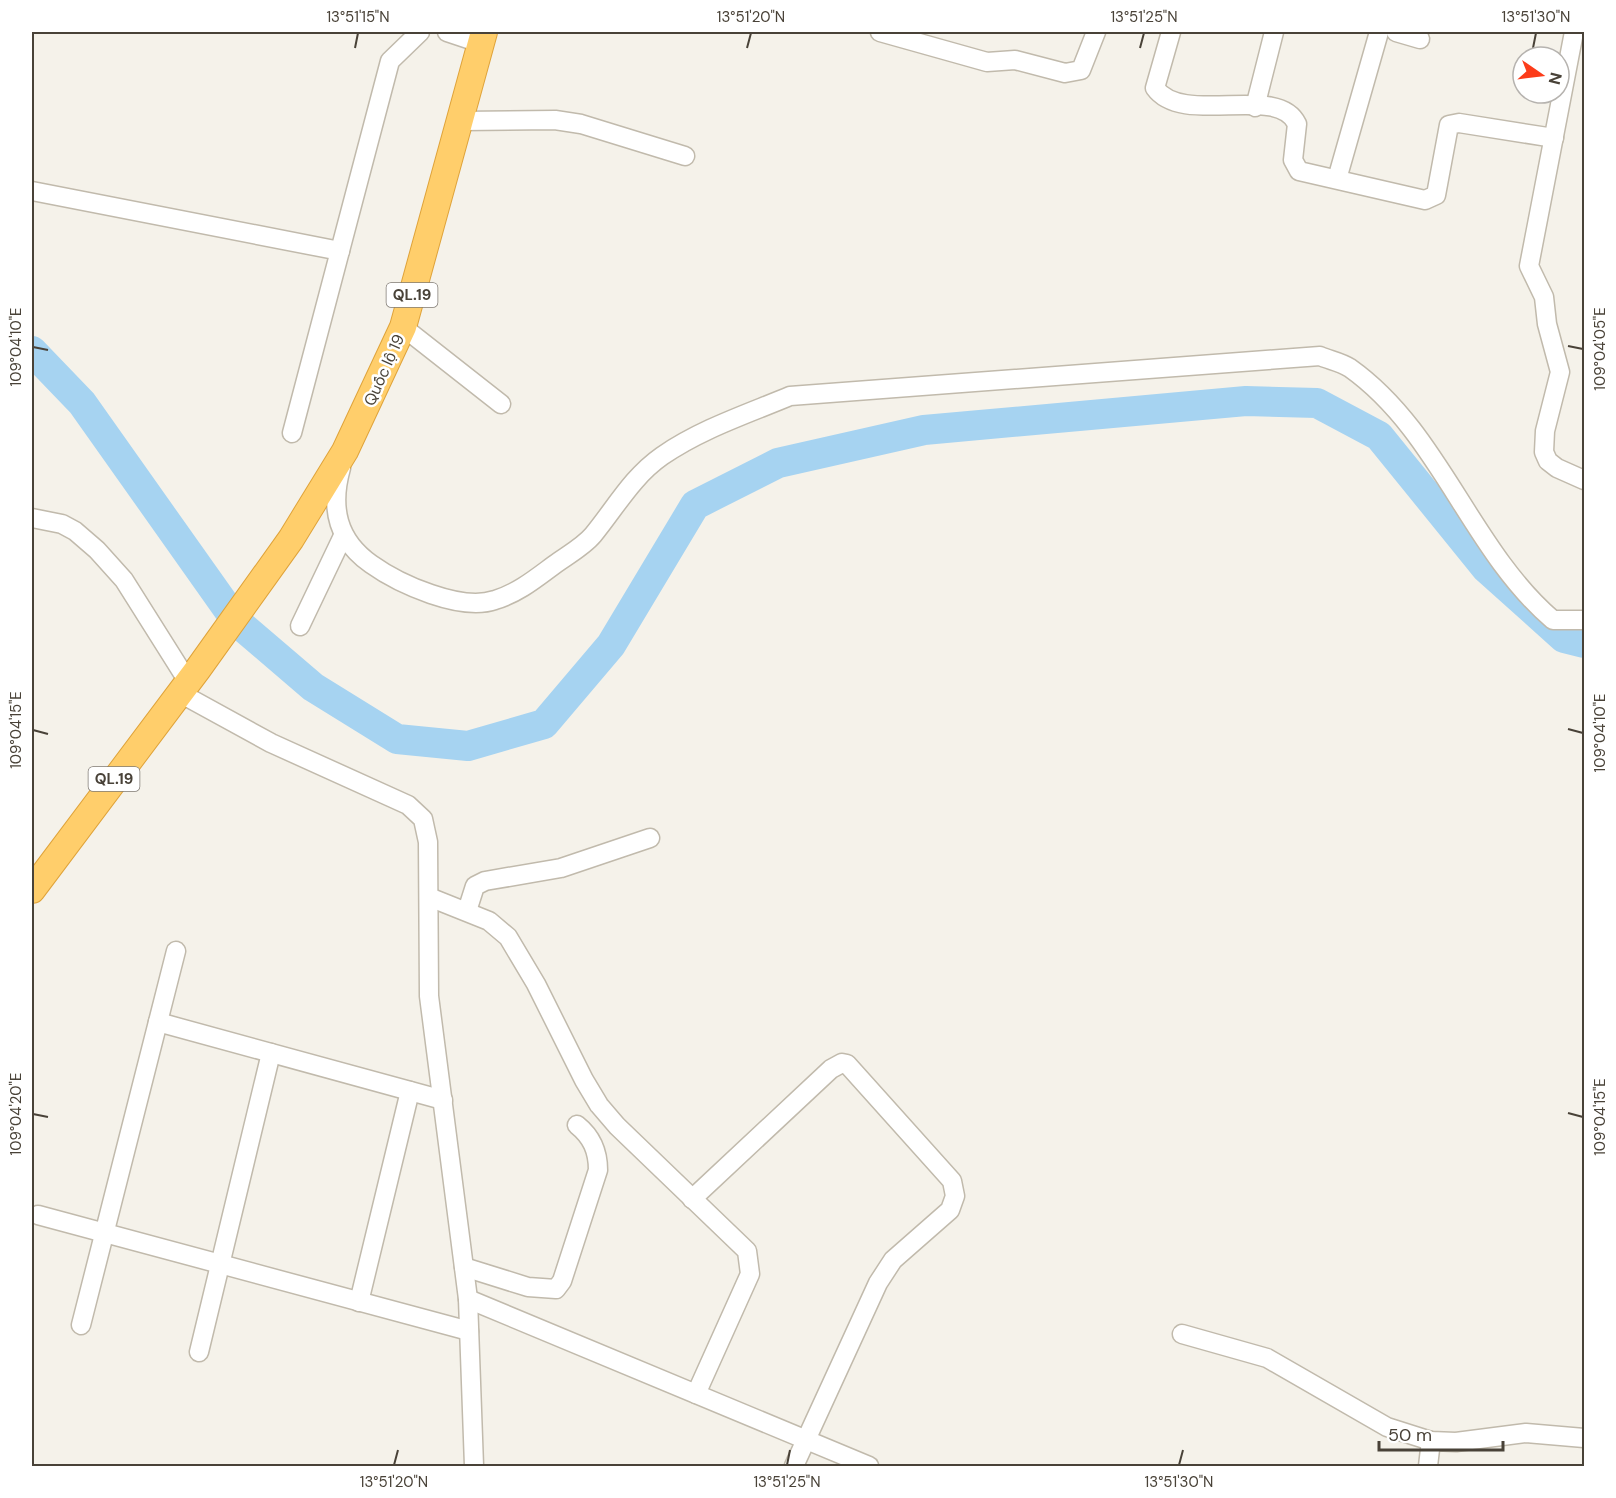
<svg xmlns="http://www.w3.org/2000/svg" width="1616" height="1498" font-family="'DM Sans',sans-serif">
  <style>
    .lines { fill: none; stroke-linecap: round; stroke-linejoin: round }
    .river { stroke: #a6d3f1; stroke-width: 30 }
    .minor-casing { stroke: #c1baac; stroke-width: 21 }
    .highway-casing { stroke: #dfa33a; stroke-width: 28 }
    .minor { stroke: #fff; stroke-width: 18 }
    .highway { stroke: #ffce6b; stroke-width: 26 }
    .ticks { fill: none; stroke: #494238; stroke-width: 2 }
    .labels { text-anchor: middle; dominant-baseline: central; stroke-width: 5; stroke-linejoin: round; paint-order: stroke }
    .shield { fill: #fff; stroke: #807b74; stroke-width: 1.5 }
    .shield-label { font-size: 15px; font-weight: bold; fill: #494238 }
    .street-label { font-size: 16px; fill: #494238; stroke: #fff }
    .neatline { fill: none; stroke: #494238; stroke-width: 2 }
    .ticks-label { font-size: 15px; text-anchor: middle; fill: #494238 }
  </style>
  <rect width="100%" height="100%" fill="#f5f2ea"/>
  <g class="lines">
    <path class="river" d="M32,351l50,52 155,219 76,65 84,52 71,7 76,-22 67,-79 84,-140 83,-42 146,-33 322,-29 71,2 62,33 107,132 78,70 20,5"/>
    <g class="minor-casing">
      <g id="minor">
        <path d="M447,32l33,11"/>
        <path d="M880,32l107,30 28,-2 50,13 16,-3 15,-38"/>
        <path d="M1171,32l-16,56c28,39 123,-5 142,36l-4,36 6,11 126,29 11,-5 13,-70 10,-2 95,15"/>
        <path d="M1396,32l24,7"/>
        <path d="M1574,32l-45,234 15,31 3,27 13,48 -15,59 -1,21 4,9 9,7 27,12"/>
        <path d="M1255,107l19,-75"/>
        <path d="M461,121l94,-1 26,4 104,32"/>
        <path d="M1337,179l42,-147"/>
        <path d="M32,191l308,60"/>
        <path d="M403,327l98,77"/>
        <path d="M292,433l98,-372 30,-29"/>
        <path d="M341,468c-11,39 -4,72 30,96 28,20 90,48 124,36 23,-7 40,-21 59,-35 12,-9 29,-18 39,-30 23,-28 39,-58 69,-79 39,-27 85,-42 128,-60l530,-40c9,4 21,6 30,12 90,64 120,181 203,252h31"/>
        <path d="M32,518l30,6 13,7 22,19 27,30 63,100"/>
        <path d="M300,626l43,-90"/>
        <path d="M178,692l93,51 137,62 15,14 5,23 1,154 39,303 6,167"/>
        <path d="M429,897l60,24 19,16 28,47 48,96 15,25 18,21 130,125 3,23 -54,120"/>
        <path d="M467,911l8,-25 10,-5 76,-13 89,-30"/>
        <path d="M158,1022l285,78"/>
        <path d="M692,1199l139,-130 11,-6 5,1 105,117 3,15 -5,14 -57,50 -15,23 -84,183"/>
        <path d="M38,1215l431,116"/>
        <path d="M464,1267l64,20 28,2 6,-8 36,-111c0,-19 -6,-33 -21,-45"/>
        <path d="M468,1299l401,167"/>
        <path d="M359,1302l51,-211"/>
        <path d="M81,1325l95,-374"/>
        <path d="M1182,1334l85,24 120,69 44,14 25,1 70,-9 58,5"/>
        <path d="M199,1352l72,-299"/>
        <path d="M1428,1466l3,-25"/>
      </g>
    </g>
    <g class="highway-casing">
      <path id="highway" d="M32,890l166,-221 93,-130 54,-88 58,-124 81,-295"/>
    </g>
    <use href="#minor" class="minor"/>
    <use href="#highway" class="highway"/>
  </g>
  <path class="ticks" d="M355,48l3,-15M747,48l4,-15M1140,48l4,-15M1533,48l3,-15M1568,346l15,3M33,347l15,3M1568,729l15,4M33,730l15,4M1568,1113l15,4M33,1114l15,3M394,1465l4,-15M787,1465l3,-15M1179,1465l4,-15"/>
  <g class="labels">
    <g class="shield">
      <rect x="386.5" y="283" width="51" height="24" rx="4.5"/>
      <rect x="88.5" y="767" width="51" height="24" rx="4.5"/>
    </g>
    <g class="shield-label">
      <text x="412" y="295">QL.19</text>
      <text x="114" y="779">QL.19</text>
    </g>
    <g class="street-label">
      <text transform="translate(384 370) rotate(-66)">Quốc lộ 19</text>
    </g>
  </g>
  <rect width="1616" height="1498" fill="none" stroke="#ffffff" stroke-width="66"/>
  <g transform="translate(1541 75) rotate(104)"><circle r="28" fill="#ffffff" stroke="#b6b3af" stroke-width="1.5"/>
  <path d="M0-4.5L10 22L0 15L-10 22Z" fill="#fc3c1a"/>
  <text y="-9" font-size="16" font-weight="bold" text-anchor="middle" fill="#494238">N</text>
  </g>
  <path d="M1379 1441v9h124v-9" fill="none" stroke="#494238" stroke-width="3"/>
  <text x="1388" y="1441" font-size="18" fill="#494238" stroke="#ffffff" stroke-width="4.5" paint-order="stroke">50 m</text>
  <rect x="33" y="33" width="1550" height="1432" class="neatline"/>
  <g class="ticks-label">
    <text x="358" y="22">13°51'15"N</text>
    <text x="751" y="22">13°51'20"N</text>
    <text x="1144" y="22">13°51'25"N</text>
    <text x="1536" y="22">13°51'30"N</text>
    <text transform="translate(16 347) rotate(-90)" y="5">109°04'10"E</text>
    <text transform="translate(1600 349) rotate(-90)" y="5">109°04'05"E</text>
    <text transform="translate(16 730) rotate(-90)" y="5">109°04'15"E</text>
    <text transform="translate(1600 733) rotate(-90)" y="5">109°04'10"E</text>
    <text transform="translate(16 1114) rotate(-90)" y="5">109°04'20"E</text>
    <text transform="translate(1600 1117) rotate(-90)" y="5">109°04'15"E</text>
    <text x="394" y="1487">13°51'20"N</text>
    <text x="787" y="1487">13°51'25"N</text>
    <text x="1179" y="1487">13°51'30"N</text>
  </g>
</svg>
